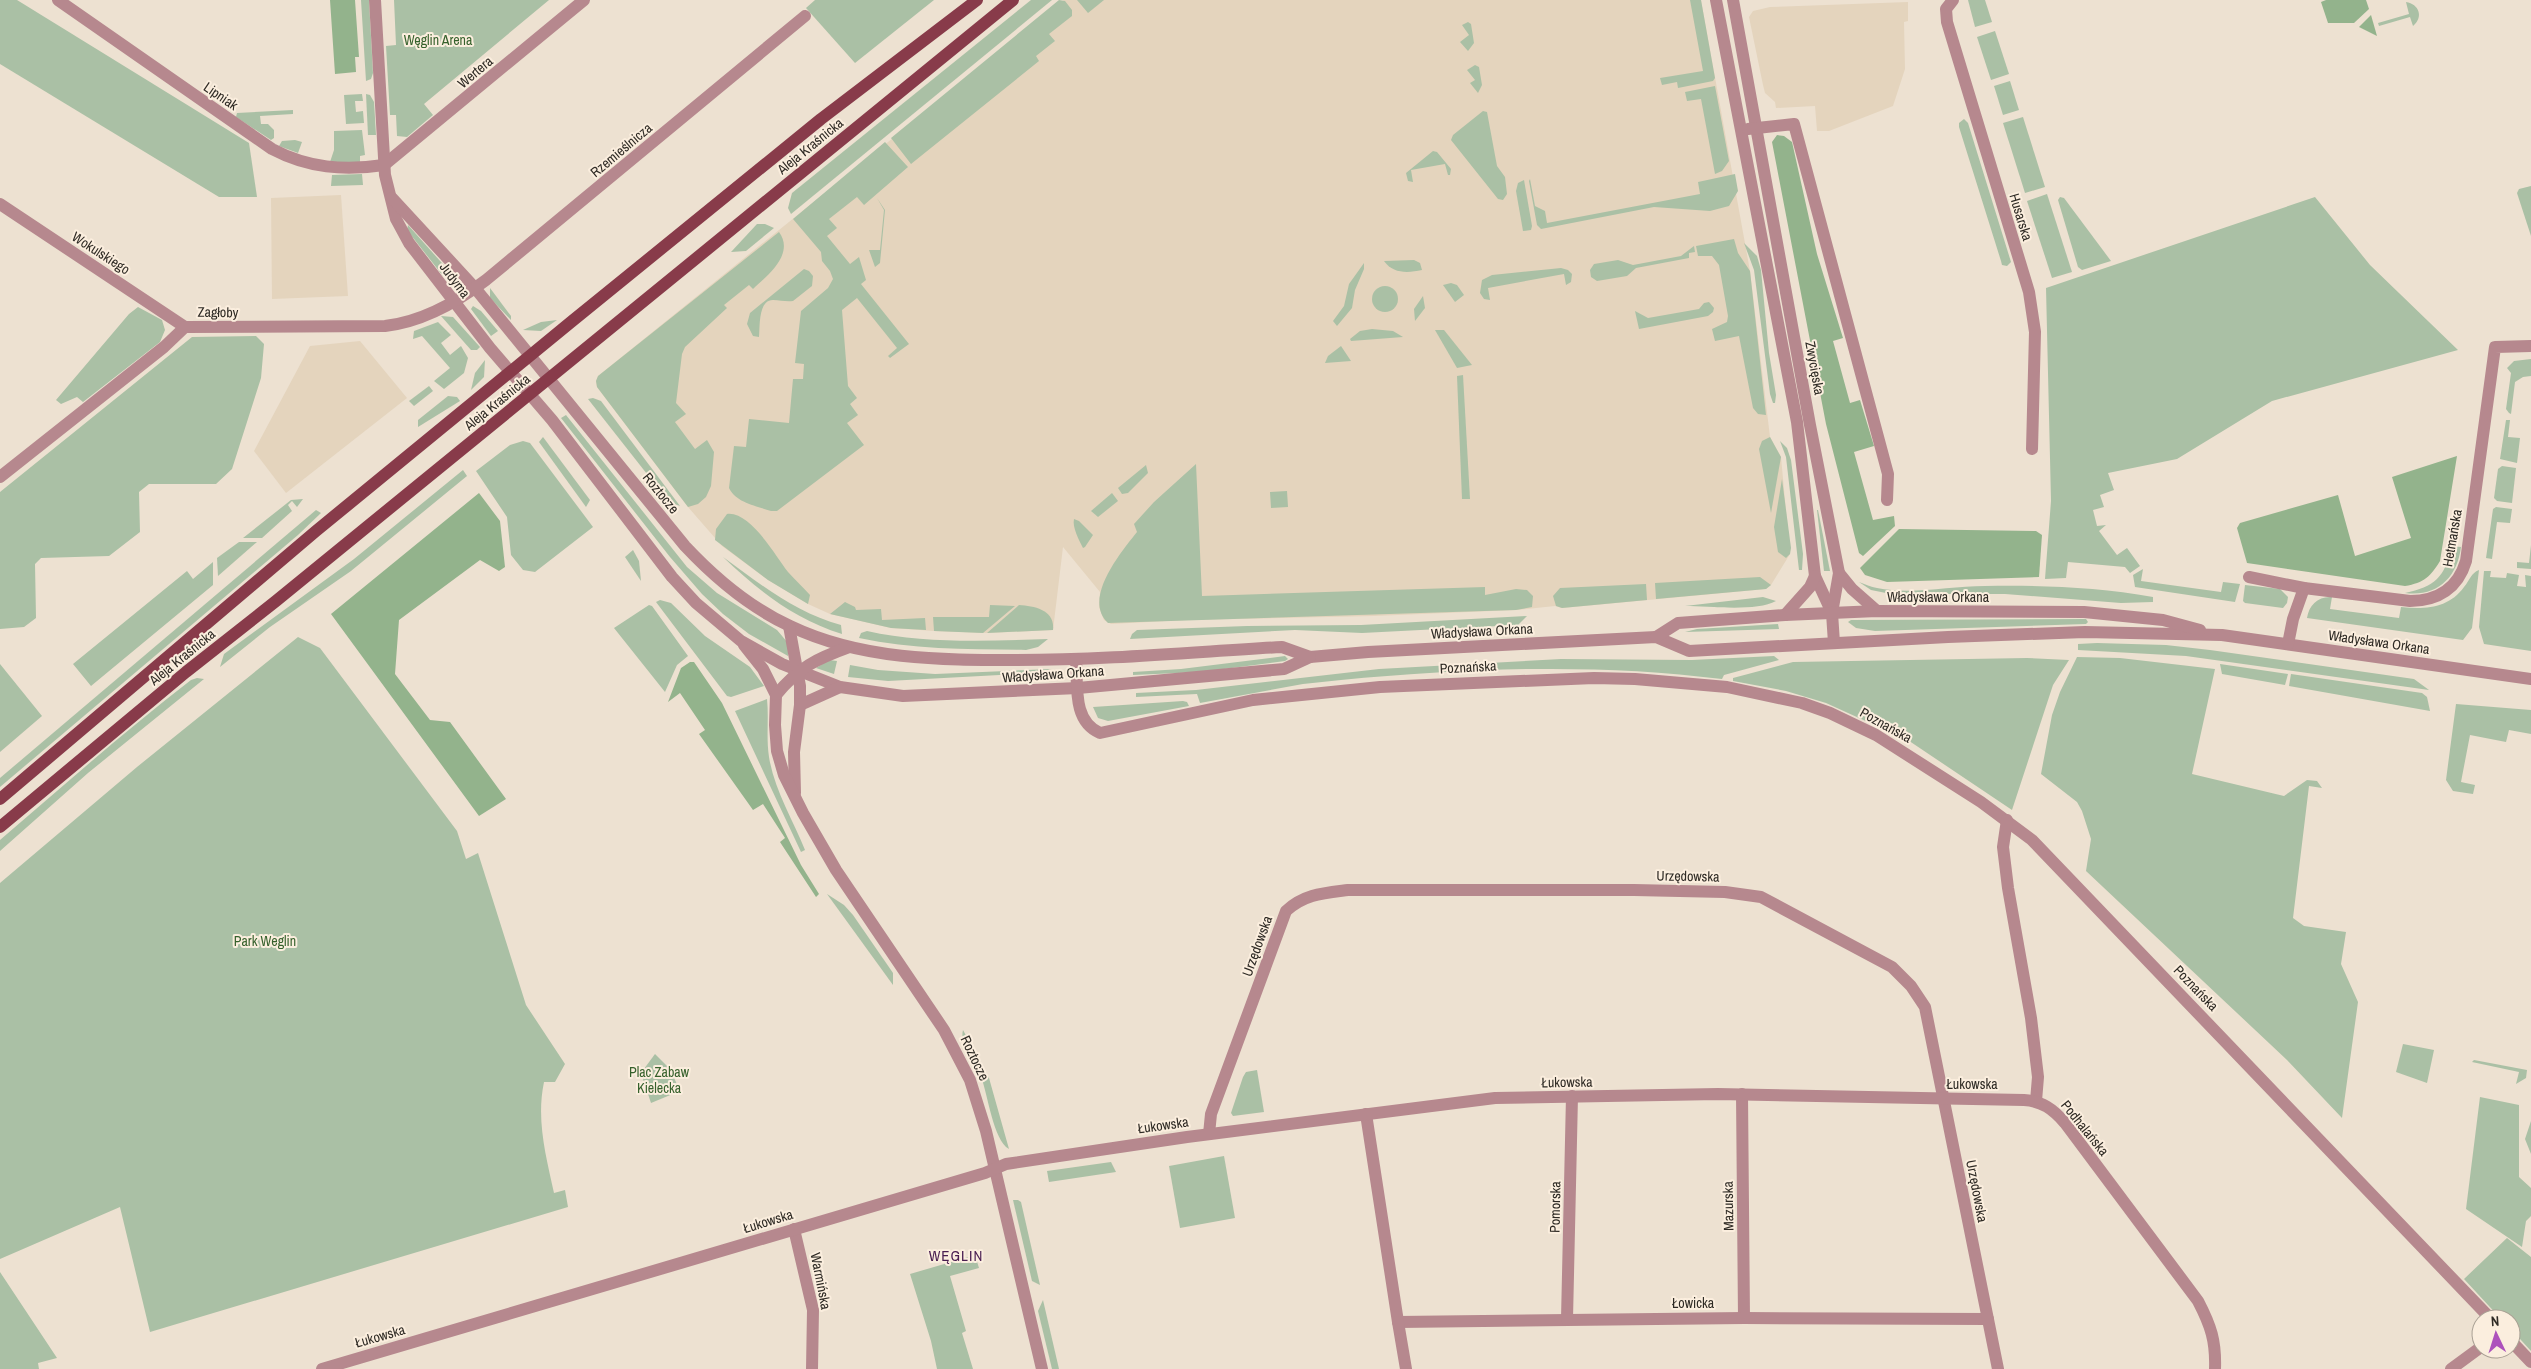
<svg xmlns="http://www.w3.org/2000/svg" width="2531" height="1369" font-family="'Archivo Narrow',sans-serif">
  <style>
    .built { fill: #e4d4bd }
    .green { fill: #aac0a5 }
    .forest { fill: #93b38c }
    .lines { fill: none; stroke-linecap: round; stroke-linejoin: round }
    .minor { stroke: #b6888e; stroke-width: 12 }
    .major { stroke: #883b4a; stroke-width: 12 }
    .labels { text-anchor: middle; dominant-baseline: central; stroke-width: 4; stroke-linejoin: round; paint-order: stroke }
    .park-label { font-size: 14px; fill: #36612c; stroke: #fbeede }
    .street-label { font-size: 14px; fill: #2e2a24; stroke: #fbeede }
    .neighbourhood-label { font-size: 15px; letter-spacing: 1px; fill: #481d50; stroke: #fbeede }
  </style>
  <rect width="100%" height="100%" fill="#ede1d1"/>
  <g class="built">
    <path d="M1064,0h637l49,271 20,166 11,20 9,97 -19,31 -5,4 -204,19 -7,-2 -39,4 -142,6 -188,4 -75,4 -7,-4 -5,-13 1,-15 -37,-45 -10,83 -66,3 -53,-2 -43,-3 -61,-14 -22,-10 -40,-24 -46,-34 -34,-39 -91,-120 -1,-6 2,-5z"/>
    <path d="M1908,2v19l-4,1 1,47 -12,37 -64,25h-12l-2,-25 -39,2 -1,-6 -10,-9 -2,-8 -14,-68 4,-6 17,-4z"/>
    <path d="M341,195l7,101 -76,3 -1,-101z"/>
    <path d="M360,341l47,57 -121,95 -32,-42 56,-105z"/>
  </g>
  <g class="green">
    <path d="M0,0h17l232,143 8,54h-38l-219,-133z"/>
    <path d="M361,0h8l4,73 -2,6 -5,2z"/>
    <path d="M394,0h155l-125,104 9,11 -26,22 -10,-1 -1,-21h-6l-4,-69 10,-1z"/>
    <path d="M815,0h119l-79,63 -49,-55z"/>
    <path d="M1031,0h21l-261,214 -3,-6 4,-15z"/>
    <path d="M1059,0l6,1 7,9v6l-23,18 6,7 -19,15 3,5 -128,103 -20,-26z"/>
    <path d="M1077,0h27l-16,13z"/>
    <path d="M1690,0h11l14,78 -2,3 -35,7 -1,-6 -15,3 -2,-7 43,-7z"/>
    <path d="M1968,0h17l7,22 -17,5z"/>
    <path d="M2406,2c13,2 18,15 7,24l-3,-9 -31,9 -1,-3 31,-9z"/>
    <path d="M1468,22l3,2 3,19 -6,8 -8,-9 9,-7 -7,-10z"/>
    <path d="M1995,31l14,43 -18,6 -14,-43z"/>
    <path d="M1475,65l4,2 3,18 -4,8 -8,-10 5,-3 -8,-10z"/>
    <path d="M2010,81l9,29 -16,5 -9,-29z"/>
    <path d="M1715,86l14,75 -7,10 -7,3 -14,-75 -14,2 -2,-9z"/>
    <path d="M362,94l1,7h-8l1,11 7,-1 1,12 -18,1 -2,-29z"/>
    <path d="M366,94l4,1 4,7 2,33h-8z"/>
    <path d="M293,110v4l-33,2 1,8h7l6,6v8l-3,2 -35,-23 1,-4z"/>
    <path d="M1483,111l4,1 10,54 8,11 2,17 -4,6 -5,-1 -47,-59 2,-5z"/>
    <path d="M2023,117l22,70 -20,6 -22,-70z"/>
    <path d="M1964,119l4,4 43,139 -4,4 -5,-1 -1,-4 -42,-134v-4z"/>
    <path d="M362,130l3,25 -5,1v6h-30l4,-12v-19z"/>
    <path d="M295,140l7,2 -4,11 -19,-7 3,-5z"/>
    <path d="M885,142l23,25 -44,38 -7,-8 -28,22 8,9 -10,8 23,28 9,-7 7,23 -5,4 48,60 -19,14 -2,-2 9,-8 -40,-50 -15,12 6,76 9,12 -7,6 8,11 -11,8 17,22 -87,66h-6c-14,-5 -35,-8 -42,-23l5,-42 12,1 3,-28 40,4 4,-44h10l1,-15 -9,-1 6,-52 27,-23 5,-9 -3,-8 -8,-10 -1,-9 -28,-33z"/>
    <path d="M1433,151l4,1 14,17 -1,6h-2l-3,-11 -34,6 2,12 -5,-1 -2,-8z"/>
    <path d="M362,174l1,11 -32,1 1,-11z"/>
    <path d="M1735,174l3,17 -9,15 -19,5 -56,-4 -113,22 -4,-4 -8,-44 1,-2 5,27 10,5 2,12 153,-29 -2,-12z"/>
    <path d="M1524,180l8,46 -1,4 -8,1 -7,-40 2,-8z"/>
    <path d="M2531,186v50l-14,-43 2,-4z"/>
    <path d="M2047,194l25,78 -20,6 -25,-77z"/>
    <path d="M2060,197l4,1 47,63 -29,9 -4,-3 -20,-67z"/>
    <path d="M2315,197l55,68 88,85 -186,51 -95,58 -69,14 6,17 -14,5 4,12 -11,3 4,16 9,-1 -7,6 18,24 10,-7 13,18 -10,7 -5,-6 -57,-5 -2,16 -21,1 6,-78 -5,-213z"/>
    <path d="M877,198l8,12 -5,53 -5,4 -6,-17h11l4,-40z"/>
    <path d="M757,224h8l9,4 -28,23 -15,1z"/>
    <path d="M408,225l41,46v6l-6,-1 -36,-46z"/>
    <path d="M779,232c16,22 -11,43 -26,57l-4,-4 -25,20 3,3 -42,39 -3,7 -6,49 10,11 -11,8 20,27 12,-9 7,12 -3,34 -5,11 -8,7 -10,3 -91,-120 -1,-6 2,-5z"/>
    <path d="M1734,239l4,14 12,18 16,144 -8,-1 -5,-6 -14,-72 -24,5 -3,-12 15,-7 1,-6 -9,-51 -7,-9h-14l-2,-10z"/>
    <path d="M1744,243l13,13 4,14 8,83 7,42 -1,8h-2l-3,-9 -16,-124z"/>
    <path d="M1694,246l1,6 -6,1v5l-53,10 -9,8 -30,5 -6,-4 -1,-7 4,-6 24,-4 15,5 48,-9z"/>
    <path d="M1414,260l6,3 2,7c-14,3 -29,4 -38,-9z"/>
    <path d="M1364,263v6l-9,21 -3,18 -15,18 -4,-5 11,-15 5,-22z"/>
    <path d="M1561,268l7,2 4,4 -1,8 -5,3 -2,-11 -76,14 2,12 -6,-1 -4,-6 2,-13 10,-5z"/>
    <path d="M804,269l5,2 4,5 -1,10 -19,15c-7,1 -13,-1 -20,-1 -15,0 -13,27 -14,37l-6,-1 -6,-12 3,-11z"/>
    <path d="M1451,283l6,2 7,10 -9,7 -12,-17z"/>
    <circle cx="1385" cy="299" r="13"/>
    <path d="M490,288l21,28v4l-21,-22z"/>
    <path d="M1423,296l2,12 -10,13 -1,-12z"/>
    <path d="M1709,302l5,6 -1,4 -5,4 -69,13 -4,-18 13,7 51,-9 5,-6z"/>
    <path d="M473,306l8,5 17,20 -7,5 -20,-27z"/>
    <path d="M138,307l24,13 3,10 -5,12 -77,60 -6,-5 -16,7 -5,-4 73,-86z"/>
    <path d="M441,316l12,1 27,30 -3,3h-6z"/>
    <path d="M557,320l-16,11 -18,-1 18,-8z"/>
    <path d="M438,322l13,13 -10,8 9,12 11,-9 7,12 -4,15 -20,16 -10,-8 16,-13 -28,-32 -9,3 1,-8z"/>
    <path d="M1372,329l21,2 10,6 -52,4 -1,-2 10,-8z"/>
    <path d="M1435,330h9l28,35 -15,3z"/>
    <path d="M256,336l8,8 -3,34 -29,91 -16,15h-67l-10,8 1,40 -31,24 -68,2 -6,6 1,54 -12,9 -24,2v-137l192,-155z"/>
    <path d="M1341,346l10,15 -26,2 3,-7z"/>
    <path d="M2531,359v17l-8,1 -8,5 -4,32 -2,-1 -3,-4 5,-36 -4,-5 7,-7z"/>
    <path d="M485,360l-1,17 -13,13 4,-17z"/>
    <path d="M1463,375l7,124h-8l-5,-123z"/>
    <path d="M429,386l4,5 -19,15 -5,-5z"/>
    <path d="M448,396l9,1 3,4 -42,26v-7z"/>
    <path d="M593,398l8,3 79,105 -11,-4 -81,-103z"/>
    <path d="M566,415l121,152 30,26 60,37 11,13v13l-39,-22 -26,-20 -21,-20 -32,-37 -109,-139z"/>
    <path d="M2506,420h4l-2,17 12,1 -3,25 -17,-4z"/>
    <path d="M543,437l47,63 -4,7 -47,-65z"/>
    <path d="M1770,437l11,20 -10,56 -12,-64 3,-8z"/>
    <path d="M523,441l7,2 63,84 -58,45 -12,-2 -12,-15 -4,-38 -31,-46 34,-26z"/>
    <path d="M1780,441l7,7 4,12 12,94 -1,16h-3l-13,-113z"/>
    <path d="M1196,464l6,132 283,-9v8l31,-6 11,1 6,6 -1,11 -16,3 -408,13c-26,-24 13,-71 29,-91l-3,-8 20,-22z"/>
    <path d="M1146,465l2,8 -20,20 -6,1 -4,-6z"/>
    <path d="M2502,466l14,2 -4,35 -15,-2 -3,-3 4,-29z"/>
    <path d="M463,470l4,6 -116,95 -81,56 -50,40 4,-13 130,-95z"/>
    <path d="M1782,479l9,69 -1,6 -4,4 -8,-6 -4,-25z"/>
    <path d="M1287,491l1,16 -17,1 -1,-16z"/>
    <path d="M1112,493l6,8 -20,16 -7,-6z"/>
    <path d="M303,499l-6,8 -5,-6 -4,4 4,6 -30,27h-19l48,-38z"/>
    <path d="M2496,507l16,2 -2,14 -13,-1 -5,37 -6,-1 7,-49z"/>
    <path d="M316,510l5,3 -23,22 -298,252v-9z"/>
    <path d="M1817,510h1l12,61h-6z"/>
    <path d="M727,514c23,-3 48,41 61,58 7,8 15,15 22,23l-2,9 -40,-24 -53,-40 1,-11z"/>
    <path d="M1074,519l5,2 14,14 -8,12 -2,1c-4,-8 -11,-21 -9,-29z"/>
    <path d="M239,542h18l-39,34 -1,-18z"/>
    <path d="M2531,545v24l-14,-1v-6l12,1z"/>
    <path d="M2451,546l10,1c-4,31 -24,50 -56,46 29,-6 41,-16 46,-47z"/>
    <path d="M633,550l6,11 2,20 -16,-24z"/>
    <path d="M723,557c37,27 73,56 118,68l1,9c-48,-15 -83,-43 -119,-77z"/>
    <path d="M213,562v23l-122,101 -18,-22 114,-93 6,8z"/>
    <path d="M2143,569l-2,12 80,11 2,-10 17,2 -5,18 -100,-15 -2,-12z"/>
    <path d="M2479,570l-7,58 -9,12 -156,-22c2,-13 11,-22 25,-21l-2,12 69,9 2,-11c24,3 48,1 63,-20 6,-7 7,-14 15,-17z"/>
    <path d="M2484,571h7l-1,6 16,1 1,-5 12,2 -2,11 9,1 -1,-12 6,1v75l-47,-7 -5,-17z"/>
    <path d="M1760,577l11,8 -5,4 -110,10 -1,-16z"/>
    <path d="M1859,582c6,2 12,5 18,6 34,7 73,-2 108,-2 56,-1 112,1 168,11v5l-32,1 -116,-9h-114l-20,-4z"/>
    <path d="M1646,584l1,16 -85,8 -6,-2 -3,-10 7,-8z"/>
    <path d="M2245,585l35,4 8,8 -1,6 -4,5 -38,-5 -2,-2z"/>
    <path d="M1763,597l13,4c-20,11 -67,5 -91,5z"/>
    <path d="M660,600l11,3 34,33 45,31 14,19 -33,11 -4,-1 -71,-94z"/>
    <path d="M845,602l10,5 1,3 25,-1 1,11 43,-2 1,12 -35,-2 -61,-14z"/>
    <path d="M649,605l3,1 36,50 -11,9 -12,27 -51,-64z"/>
    <path d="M990,605l25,1 -32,27 -49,-2 -1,-14h56z"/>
    <path d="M1019,605c16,1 36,5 34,25l-66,3z"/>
    <path d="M1527,616l-9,9 -156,8 -67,-3 -165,9 2,-5 5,-4 110,-4 114,-1z"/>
    <path d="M2086,619l2,3 -2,2 -211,7 -19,-3 -8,-6 3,-2z"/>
    <path d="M1778,624l1,5 -94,3 12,-3z"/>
    <path d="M867,631c58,13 121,10 181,8l-10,8 -12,3c-55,-1 -112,0 -167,-12l2,-5z"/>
    <path d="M298,637l22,11 137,183 9,28 12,-6 48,152 39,59 -10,18h-11c-8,38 2,74 10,111l11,-3 3,17 -418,125 -30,-125 -120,52v-376l137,-116z"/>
    <path d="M2097,643l69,2 44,5 204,29 15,11 -243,-34 -108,-6v-6z"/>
    <path d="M1285,656l3,3 -3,2 -84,11 -68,3v-3l48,-3z"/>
    <path d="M1774,656l5,4 -55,15 -2,4c-126,-16 -254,-11 -381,1l-38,4 -103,19 -3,-9 -61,3v-4l60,-3 183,-21 182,-10 131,1z"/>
    <path d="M2077,657l43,1 95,11 -23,105 92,22 23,-16 10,1 5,7 -13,-2 -16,132 11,8 42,6 -5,32 17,38 -16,116 -55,-58 -201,-189 5,-32 -9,-28 -5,-9 -36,-28 11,-59 8,-23z"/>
    <path d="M2027,658l42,2 -16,25 -41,125 -134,-90 -8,3 -44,-20 -40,-12 -53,-10v-3l60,-16z"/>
    <path d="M829,660l8,1 -3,13 -18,-6z"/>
    <path d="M0,664l42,52 -42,36z"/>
    <path d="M2220,664l68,10 -3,11 -63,-11z"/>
    <path d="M850,665l28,5 57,4 116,-5 -13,4 -150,8 -40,-4z"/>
    <path d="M2291,674l131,19 5,4 3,14 -141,-25z"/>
    <path d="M197,678l7,1 -116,94 -88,78v-11c63,-54 125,-109 191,-160z"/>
    <path d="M767,699c2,19 -1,38 2,58 5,32 24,63 36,93l-4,2 -66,-141z"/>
    <path d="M1183,701l4,1 2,4 -81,15 -10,-3 -5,-11z"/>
    <path d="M2456,704l75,6v24l-22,-4 -3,12 -36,-7 -9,47 14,3 -2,9 -20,-3 -7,-11z"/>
    <path d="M827,894l17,11 9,10 40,58v12z"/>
    <path d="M963,1030l26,48 20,71c-16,-9 -21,-55 -28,-72 -5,-13 -22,-34 -18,-47z"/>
    <path d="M2403,1044l31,6 -7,33 -31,-11z"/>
    <path d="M655,1054l15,15 10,22 -29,12 -10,-30z"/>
    <path d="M2474,1060l53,10 -1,8 -10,6 3,-12 -47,-10z"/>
    <path d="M1257,1070l7,42 -31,4 -2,-3 12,-36 3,-5z"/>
    <path d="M2480,1097l39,8v72l12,11v28l-5,5 -4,26 -56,-38z"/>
    <path d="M2531,1121v33l-6,-15z"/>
    <path d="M1224,1156l11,62 -55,10 -11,-62z"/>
    <path d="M1111,1162l5,10 -67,10 -2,-11z"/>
    <path d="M1013,1200h5l3,2 19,83 -8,-4z"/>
    <path d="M2507,1238l24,19v94l-20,-22v-10h-10l-37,-40z"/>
    <path d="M975,1255l4,13 -29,8 16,55 -4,2 11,36h-36l-6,-28 -21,-67z"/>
    <path d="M0,1272l57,86 -19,5 1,6h-39z"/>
    <path d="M1043,1300l16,69h-7l-14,-58z"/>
  </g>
  <g class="forest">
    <path d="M330,0h25l4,57h-4l1,15 -21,2z"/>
    <path d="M2326,0h40l3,9 -15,14h-26l-7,-21z"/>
    <path d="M2371,15l6,21 -18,-9z"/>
    <path d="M1777,135l7,1 8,6 25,112 26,84 -10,3 17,62 10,-3 14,46 -20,6 19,68 21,-4 1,10 -32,30 -4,-3 -33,-129 -54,-282z"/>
    <path d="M2457,456l-17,105c-9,15 -16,22 -35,25l-158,-23 -10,-35 3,-5 98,-28 17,61 56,-18 -19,-61z"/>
    <path d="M479,493l21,28 5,46 -6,4 -19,-11 -81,60 -4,54 35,46 20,2 56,77 -27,17 -148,-202z"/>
    <path d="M1899,529l137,2 6,4 -3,42 -152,5 -22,-7 -5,-7z"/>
    <path d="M690,662h4l28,41 79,162 18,29 -3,3 -36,-55 5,-4 -22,-34 -10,6 -54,-76 6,-4 -25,-37 -12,9 13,-34z"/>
  </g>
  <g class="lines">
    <g class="minor">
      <path d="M58,0l214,149c36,19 72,22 112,16l200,-165"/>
      <path d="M375,0l10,175 11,44 13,24 81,105 62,72 120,157 24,26 45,38 41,23 58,23 63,9 175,-8 206,-19 26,-12 58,-5 288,-15 33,14 259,-14 137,-5 137,3 309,44"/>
      <path d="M1716,0l81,422 18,154 17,37"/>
      <path d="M1733,0l77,425 29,148 -7,40 2,30"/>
      <path d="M1953,0l-7,9 1,13 82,270 6,40 -3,117"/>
      <path d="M1748,129l46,-5 94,350 -1,26"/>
      <path d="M392,198l83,90 210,258c30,32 66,62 105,80 71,34 150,34 227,34 89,0 177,-8 265,-13l28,10"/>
      <path d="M0,204l185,123"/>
      <path d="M0,477l164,-130 21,-20 200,-1c36,-4 72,-24 101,-46l319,-264"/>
      <path d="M1839,573l13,16 25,22"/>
      <path d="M2249,577l55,11 106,13c28,0 48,-13 56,-40l29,-214 36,-1"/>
      <path d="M1785,615l25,-28 5,-11"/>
      <path d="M789,626l11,60v19l-6,47 1,41"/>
      <path d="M1656,637l22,-14 107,-8 92,-4 207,1 79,8 37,10"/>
      <path d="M2288,644l5,-25 11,-31"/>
      <path d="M744,645l19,24 13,26 -1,30 2,26 7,24 19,38 33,57 108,160 26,50 16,51 56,238"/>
      <path d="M1076,659c2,26 -4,62 24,74l153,-33 127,-13 214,-9 41,1 92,8 75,16 28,10 46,22 105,67 51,38 459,479"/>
      <path d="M776,695c23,-28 40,-36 73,-48"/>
      <path d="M800,705l40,-18"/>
      <path d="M2007,820l-4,27 5,41 23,130 7,59 -2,24"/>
      <path d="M1742,1094l2,224"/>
      <path d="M1366,1114l32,208 346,-4 244,1"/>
      <path d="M1209,1134l2,-20 75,-203c18,-17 38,-18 62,-21h286l91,2 36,5 131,70 19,19 14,21 73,362"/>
      <path d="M794,1229l19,81 -1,59"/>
      <path d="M1567,1319l5,-223"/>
      <path d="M1398,1322l8,47"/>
      <path d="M2511,1341l20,21"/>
      <path d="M322,1369l663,-196 21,-9 181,-27 308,-39 223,-4 306,6c18,1 29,9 41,23l133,178c13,25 18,40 17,68"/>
      <path d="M2451,1369l30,-22"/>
    </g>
    <g class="major">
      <path d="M0,799l316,-268 255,-209 250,-203 156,-119"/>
      <path d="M0,827l186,-155 90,-71 737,-601"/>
    </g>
  </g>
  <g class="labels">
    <g class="park-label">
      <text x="438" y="40">Węglin Arena</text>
      <text x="265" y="941">Park Weglin</text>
      <text x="659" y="1072">Plac Zabaw<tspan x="659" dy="16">Kielecka</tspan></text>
    </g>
    <g class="street-label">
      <text transform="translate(475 72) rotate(-40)">Wertera</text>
      <text transform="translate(221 96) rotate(34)">Lipniak</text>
      <text transform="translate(810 146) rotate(-39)">Aleja Kraśnicka</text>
      <text transform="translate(621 150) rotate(-40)">Rzemieślnicza</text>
      <text transform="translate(2021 217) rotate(73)">Husarska</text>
      <text transform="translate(101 253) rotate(33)">Wokulskiego</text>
      <text transform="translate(455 280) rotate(53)">Judyma</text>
      <text transform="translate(218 312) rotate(1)">Zagłoby</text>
      <text transform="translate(1815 368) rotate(80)">Zwycięska</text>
      <text transform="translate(497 402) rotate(-39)">Aleja Kraśnicka</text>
      <text transform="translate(661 493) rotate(51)">Roztocze</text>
      <text transform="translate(2452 538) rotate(-80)">Hetmańska</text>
      <text x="1938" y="597">Władysława Orkana</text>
      <text transform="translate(1482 631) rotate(-3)">Władysława Orkana</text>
      <text transform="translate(2379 642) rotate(8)">Władysława Orkana</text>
      <text transform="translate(182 657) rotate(-39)">Aleja Kraśnicka</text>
      <text transform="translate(1468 667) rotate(-3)">Poznańska</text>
      <text transform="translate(1053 674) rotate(-4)">Władysława Orkana</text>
      <text transform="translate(1886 725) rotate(29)">Poznańska</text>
      <text transform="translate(1688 876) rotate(1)">Urzędowska</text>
      <text transform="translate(1257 946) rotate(-70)">Urzędowska</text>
      <text transform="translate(2196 988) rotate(46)">Poznańska</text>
      <text transform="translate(975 1058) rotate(65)">Roztocze</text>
      <text transform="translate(1567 1082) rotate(-1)">Łukowska</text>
      <text x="1972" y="1084">Łukowska</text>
      <text transform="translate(1163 1125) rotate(-8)">Łukowska</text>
      <text transform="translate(2085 1128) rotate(51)">Podhalańska</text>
      <text transform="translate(1977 1191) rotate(79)">Urzędowska</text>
      <text transform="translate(1728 1206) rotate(-91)">Mazurska</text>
      <text transform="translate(1555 1207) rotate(-89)">Pomorska</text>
      <text transform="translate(768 1221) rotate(-17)">Łukowska</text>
      <text transform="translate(821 1281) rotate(79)">Warmińska</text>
      <text x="1693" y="1303">Łowicka</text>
      <text transform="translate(380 1336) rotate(-16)">Łukowska</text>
    </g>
    <g class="neighbourhood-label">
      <text x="956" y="1255">WĘGLIN</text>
    </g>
  </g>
  <g transform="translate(2496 1334) rotate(356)"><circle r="24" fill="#fbeede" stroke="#a9a094"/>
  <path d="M0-4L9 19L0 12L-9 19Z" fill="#ad51bc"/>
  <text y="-8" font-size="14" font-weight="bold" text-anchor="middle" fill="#2e2a24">N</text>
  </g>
</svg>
